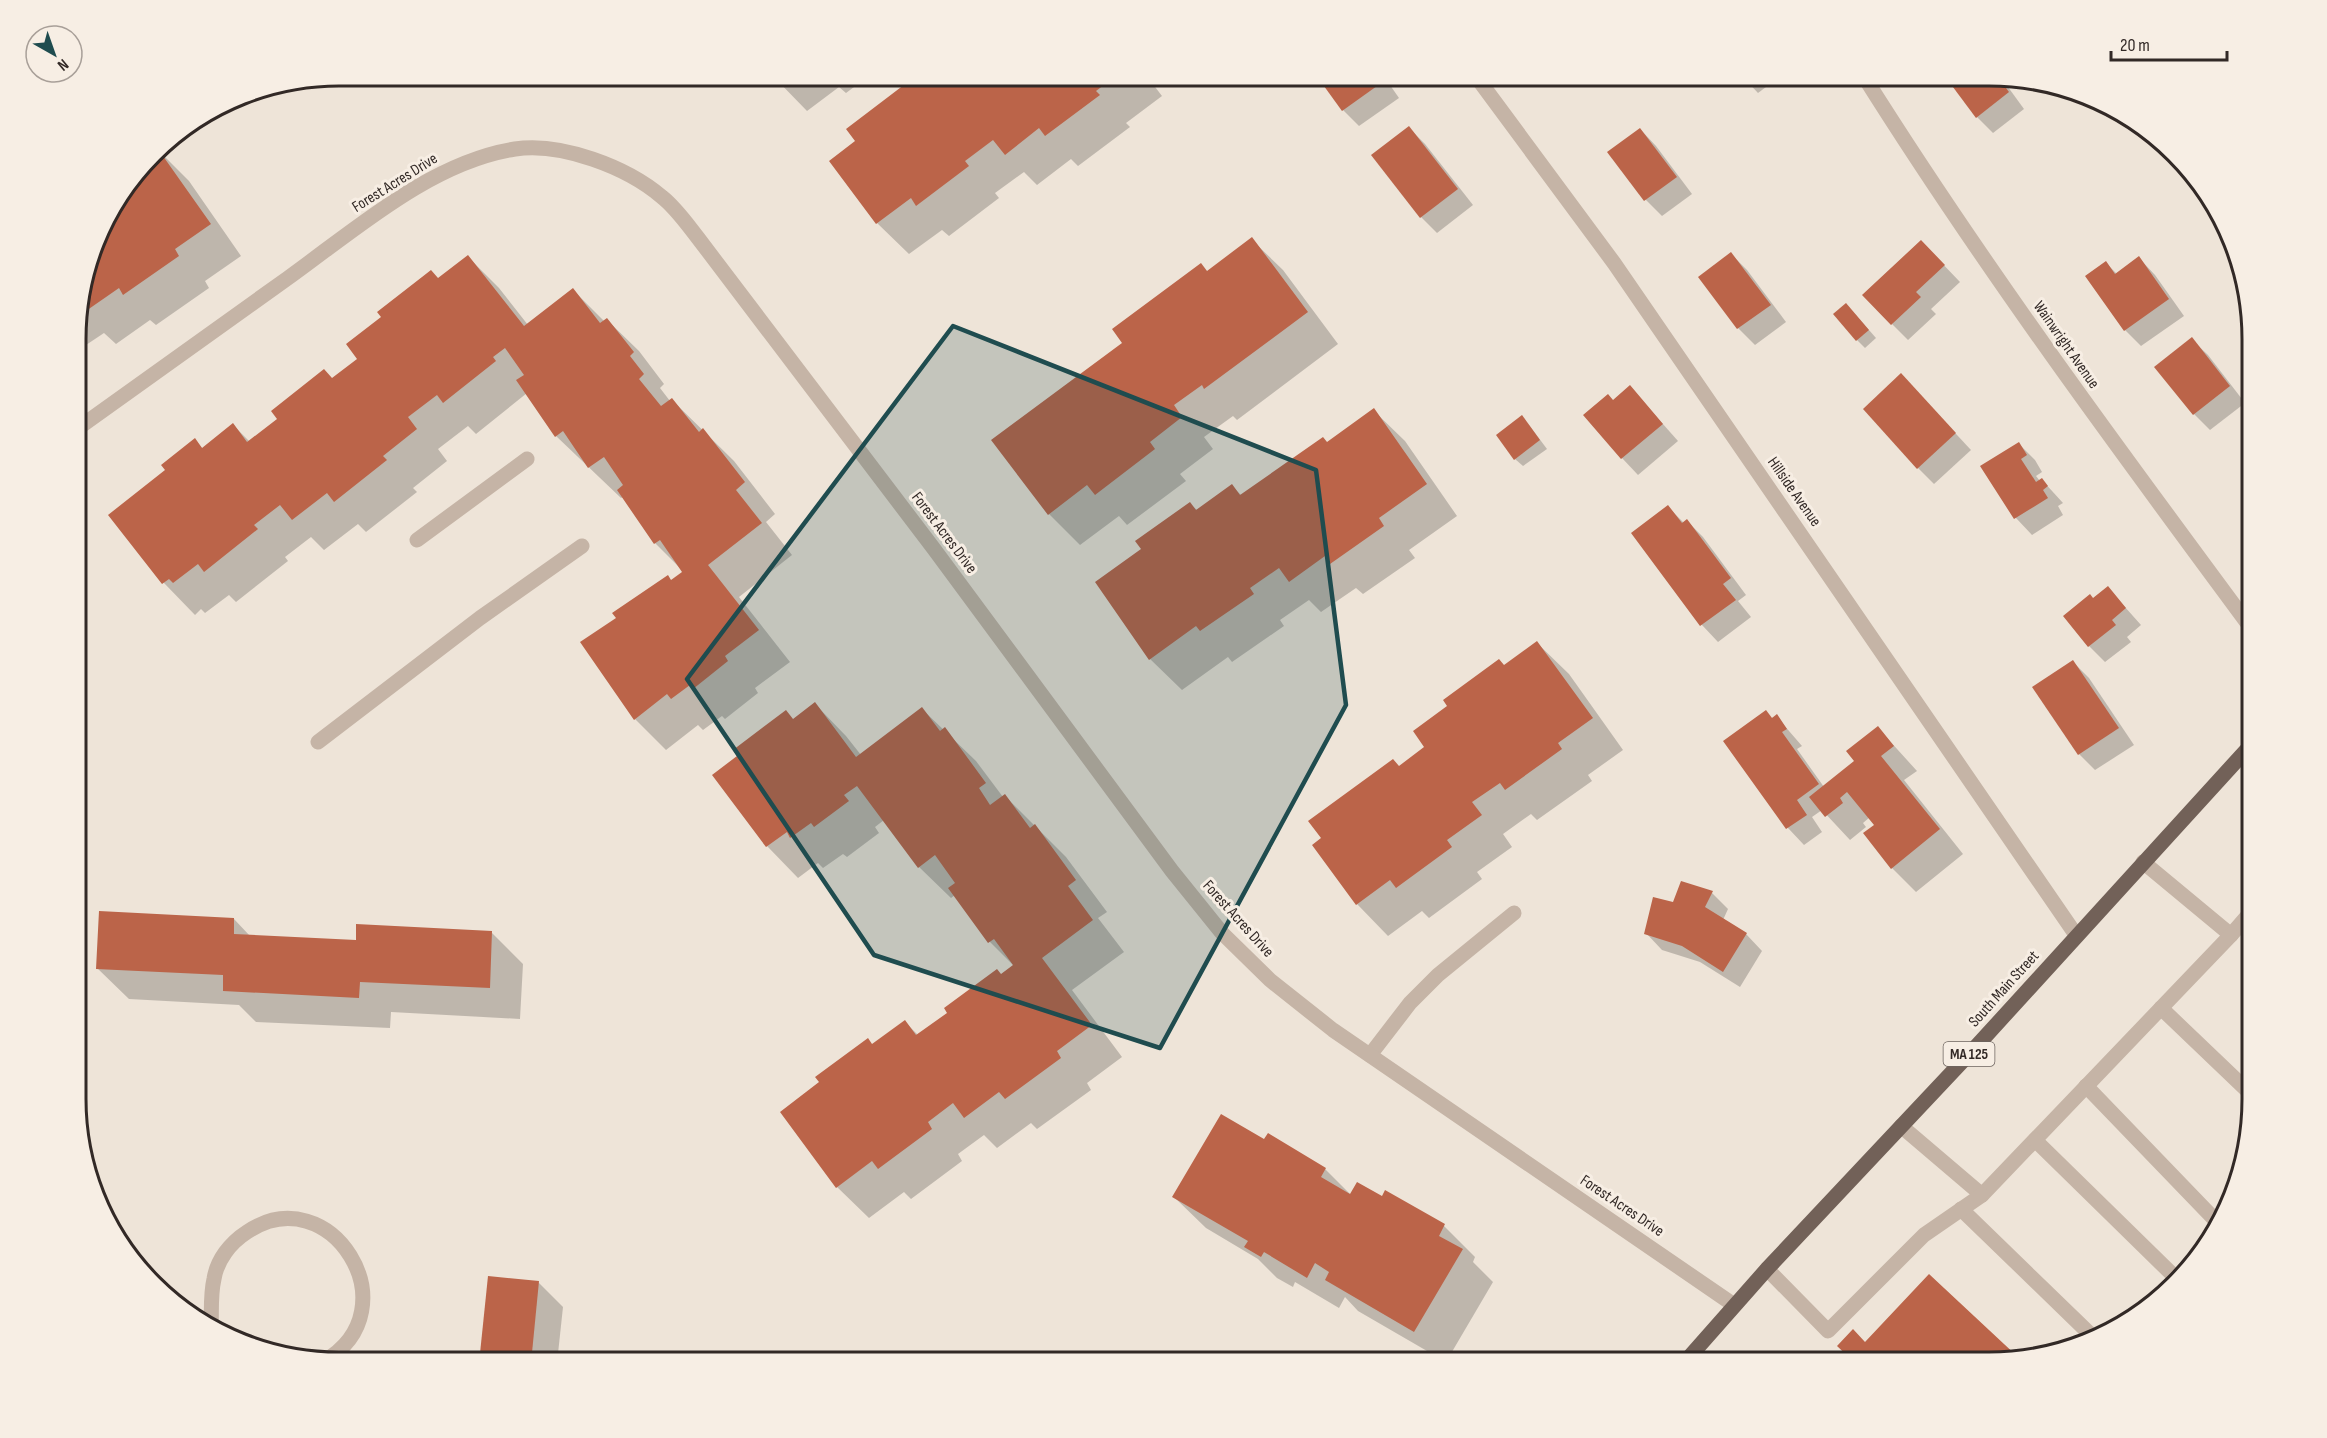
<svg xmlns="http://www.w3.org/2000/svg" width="2327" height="1438" font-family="'Sofia Sans Condensed',sans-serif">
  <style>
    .shadow { fill: #0003 }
    .building { fill: #bb6449 }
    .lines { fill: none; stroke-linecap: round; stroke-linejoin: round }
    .service { stroke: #c5b4a6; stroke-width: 15 }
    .minor { stroke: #c5b4a6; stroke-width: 15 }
    .primary { stroke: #726158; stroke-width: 15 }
    .marked { fill: #1f4c4f; fill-opacity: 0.2; stroke: #1f4c4f; stroke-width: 4.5; stroke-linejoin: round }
    .labels { text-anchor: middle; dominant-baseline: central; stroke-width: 6; stroke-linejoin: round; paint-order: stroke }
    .shield { fill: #f7eee4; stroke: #6d645f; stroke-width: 1.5 }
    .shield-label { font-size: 15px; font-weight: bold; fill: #322926 }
    .street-label { font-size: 16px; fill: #322926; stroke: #f7eee4 }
    .rim { fill: none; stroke: #322926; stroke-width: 3 }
  </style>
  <rect width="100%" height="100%" fill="#eee4d8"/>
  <g class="shadow">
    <path d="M772,75h98l-24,18 -7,-6 -32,24z"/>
    <path d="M920,75h226l16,21 -36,27 4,4 -52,39 -7,-7 -34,26 -13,-13 -29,21 4,5 -50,38 -7,-6 -33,24 -32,-31 -20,-82z"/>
    <path d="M1318,75h65l16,23 -40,28 -16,-16z"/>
    <path d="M1741,75h41l-24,18z"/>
    <path d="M1946,75l54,1 24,33 -31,24 -16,-16z"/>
    <path d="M1409,128l16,16 48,61 -36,28 -16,-16z"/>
    <path d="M1640,129l16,17 36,48 -30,22 -16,-16 -37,-48z"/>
    <path d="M158,150l31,31 52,75 -36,25 4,7 -53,37 -6,-5 -34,24 -12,-11 -27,18v-46z"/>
    <path d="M1251,239l32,31 55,74 -101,76 -4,-4 -29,21 9,12 -33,25 6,7 -59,44 -8,-9 -39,29 -31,-31 158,-242z"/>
    <path d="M1731,254l16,16 39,52 -31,23 -17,-17 -38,-50z"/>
    <path d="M468,257l31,31 29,37 45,-35 32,32 2,-2 32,31 25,33 -4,4 10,13 2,-1 62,61 41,53 -9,8 26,33 -53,42 51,65 -35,26 3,5 -33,26 -3,-3 -19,14 -5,-5 -32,25 -31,-31 37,-138 13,-8 -30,-30 -32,-46 -2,1 -65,-62 -29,-43 -51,41 -8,-8 -30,23 9,12 -34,27 4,4 -51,40 -8,-8 -34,26 -13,-13 -26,20 3,4 -52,41 -7,-7 -24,18 -4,-4 -6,6 -31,-32 -54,-68 57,-45 28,-30 8,9 30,-24 17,17 109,-83 80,-79z"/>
    <path d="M1937,258l23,24 -29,27 5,5 -28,26 -16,-16z"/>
    <path d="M2139,258l16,17 29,41 -43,30 -16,-16 -19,-67 11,11z"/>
    <path d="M1854,313l22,25 -11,10 -8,-8z"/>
    <path d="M2191,339l17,16 37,48 -35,27 -16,-16z"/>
    <path d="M1901,375l70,75 -37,34 -16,-16z"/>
    <path d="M1630,387l48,54 -40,34 -16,-17 -9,-56z"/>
    <path d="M1373,410l32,31 52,75 -48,34 6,8 -52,36 -7,-6 -35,24 -12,-12 -29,20 4,6 -52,36 -4,-5 -46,33 -32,-31 -7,-110 47,-45 7,6 35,-24 10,10 85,-53z"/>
    <path d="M1529,425l18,24 -24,17 -8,-7z"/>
    <path d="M2019,444l16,16 7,12 -6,4 4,5 2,-1 21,23 -5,3 5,9 -31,20 -16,-17 -33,-51z"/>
    <path d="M1668,507l16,16 3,-2 16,16 43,58 -8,6 13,16 -33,25 -16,-17 -69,-91z"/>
    <path d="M2108,588l33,37 -14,12 4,5 -26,20 -16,-16 5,-46z"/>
    <path d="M1537,643l32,31 54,76 -35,25 4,6 -55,39 -6,-6 -28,20 9,13 -35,25 5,7 -53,39 -7,-7 -34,25 -31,-32 -43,-59 86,-78 27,-20z"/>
    <path d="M2073,662l16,16 45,67 -39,25 -16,-16z"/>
    <path d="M815,704l31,32 15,19 61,-46 54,52 27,36 2,-1 61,61 41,55 -9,6 26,34 -52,38 50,67 -35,26 4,7 -54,39 -6,-6 -34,25 -13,-13 -26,19 4,7 -51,38 -7,-7 -35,26 -32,-31 -55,-75 123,-90 13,13 96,-69 -24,-24 -35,-47 -4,3 -32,-31 -35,-47 -9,7 4,6 -32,24 -4,-3 -20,14 -5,-5 -20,15 -31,-32 -53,-71z"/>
    <path d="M1776,716l26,30 -5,3 27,38 32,-26 22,-33 39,43 -13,9 59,74 -47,38 -24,-24 -16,-43 -6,-8 -7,6 3,4 -16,13 -28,-30 -10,7 10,15 -18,13 -16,-17 -63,-87z"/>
    <path d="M1712,893l16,16 -5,11 23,14 16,17 -22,36 -40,-25 -38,-12 -16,-17 28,-29z"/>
    <path d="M234,919l16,17 107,5 135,-8 31,31 -3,55 -129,-7 -1,16 -134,-6 -17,-17 -110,-6 -32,-31z"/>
    <path d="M1265,1141l60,28 26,26 93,31 31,31 -2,5 20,20 -47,80 -88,-51 -13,-14 -6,11 -44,-26 -2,5 -16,-9 -19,-19 -52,-31 -32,-31z"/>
    <path d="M1929,1276l88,83 -12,3 -149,1 9,-19z"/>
    <path d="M538,1282l25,25 -6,56h-76z"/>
  </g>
  <g class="building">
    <path d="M917,75h200l-21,16 4,4 -55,41 -6,-8 -34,27 -12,-15 -28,21 4,5 -53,40 -5,-8 -35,26 -47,-63 26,-20 -9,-12z"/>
    <path d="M1316,75h63l5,6 -42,30z"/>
    <path d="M1944,75l53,1 12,16 -33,26z"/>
    <path d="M1409,126l49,63 -38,29 -49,-63z"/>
    <path d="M1640,128l37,49 -33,24 -37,-49z"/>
    <path d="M158,149l53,75 -36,25 4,7 -56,39 -4,-7 -36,25 -6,-8 25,-83z"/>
    <path d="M1252,237l56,75 -104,77 -2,-4 -28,20 8,12 -32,25 5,7 -60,46 -8,-10 -39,30 -57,-75 131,-97 -10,-14 89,-66 6,8z"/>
    <path d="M1921,240l24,25 -29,27 5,5 -30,28 -29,-30z"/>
    <path d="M1731,252l40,53 -34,24 -39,-52z"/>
    <path d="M468,255l56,71 49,-38 27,35 7,-5 27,34 -4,4 14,18 -5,5 22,27 11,-8 27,34 4,-4 42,54 -9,8 26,33 -54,42 51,65 -34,26 3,5 -35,28 -3,-4 -19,14 -4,-5 -33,26 -54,-78 36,-24 -4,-5 56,-38 3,5 11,-8 -22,-32 -6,4 -37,-54 6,-5 -19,-28 -16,11 -25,-37 -8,6 -39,-57 8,-5 -19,-27 -12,9 3,4 -53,42 -6,-8 -29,22 9,12 -34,27 4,4 -53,42 -7,-9 -35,27 -12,-15 -26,20 4,4 -54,43 -6,-8 -25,19 -4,-4 -7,5 -54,-69 57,-45 -4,-5 34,-27 7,10 31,-25 14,19 30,-23 -6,-8 53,-42 8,9 25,-19 -11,-15 35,-27 -4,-5 54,-42 7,8z"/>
    <path d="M2139,256l30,43 -45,32 -39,-55 21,-15 9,13z"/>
    <path d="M1846,303l23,27 -13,11 -23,-27z"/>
    <path d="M2192,337l38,49 -37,29 -39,-48z"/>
    <path d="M1901,373l55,60 -39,36 -54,-60z"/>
    <path d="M1630,385l33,39 -42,35 -38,-44 25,-21 5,6z"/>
    <path d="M1374,408l53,76 -48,34 5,8 -54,38 -5,-8 -36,26 -10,-14 -29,20 4,6 -54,37 -4,-5 -47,34 -54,-78 46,-33 -6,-8 55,-39 6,8 36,-26 8,11 83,-58 4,5z"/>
    <path d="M1522,415l18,25 -26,20 -18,-25z"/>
    <path d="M2019,442l8,13 -6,4 15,23 6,-4 6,8 -5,4 5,8 -34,21 -34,-53z"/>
    <path d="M1668,505l14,18 5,-4 44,59 -8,6 13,16 -36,26 -69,-93z"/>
    <path d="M2108,586l18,22 -14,12 4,5 -28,22 -25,-31 27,-22 3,4z"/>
    <path d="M1537,641l56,77 -35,25 4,6 -57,41 -5,-7 -28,19 10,13 -35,25 5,7 -56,41 -6,-8 -34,25 -44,-60 9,-7 -13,-17 85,-62 6,7 25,-19 -11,-16 34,-25 -4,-6 56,-41 5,6z"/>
    <path d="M2073,660l46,68 -41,27 -46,-68z"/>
    <path d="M815,702l41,55 66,-50 18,24 5,-4 41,56 -7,5 11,17 15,-11 25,34 5,-4 41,56 -8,6 25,34 -51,38 50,67 -35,26 4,7 -56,41 -6,-7 -35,26 -11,-15 -25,19 4,7 -54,40 -6,-8 -36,27 -56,-76 39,-30 -4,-5 53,-39 4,6 33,-24 11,15 31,-22 -3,-5 53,-39 4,5 12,-9 -19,-26 -6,4 -40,-55 7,-5 -20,-28 -17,13 -61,-82 -13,9 5,6 -35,26 -3,-4 -21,15 -3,-6 -21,15 -54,-72 25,-19 -4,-6 53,-40 7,9z"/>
    <path d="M1766,710l6,8 5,-4 10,15 -5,3 37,52 -22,16 10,15 -21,14 -63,-88z"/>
    <path d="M1878,726l16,20 -13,10 59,73 -49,40 -28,-36 11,-8 -27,-33 -7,6 3,5 -18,14 -16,-20 45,-36 -8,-10z"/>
    <path d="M1681,881l32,10 -8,16 42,26 -24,39 -41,-26 -38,-12 9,-37 20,5z"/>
    <path d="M99,911l135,7v16l122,6v-16l136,7 -2,57 -130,-6 -1,16 -136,-7v-16l-127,-6z"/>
    <path d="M1221,1114l43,25 4,-6 58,35 -5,9 29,17 7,-12 25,14 3,-6 60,34 -6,12 24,13 -49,83 -89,-52 4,-8 -14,-9 -8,15 -43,-26 -3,5 -17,-10 4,-6 -76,-44z"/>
    <path d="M1929,1274l90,84 -14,4 -150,1 -18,-17 16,-17 12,13z"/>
    <path d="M488,1276l51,5 -8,82h-52z"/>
  </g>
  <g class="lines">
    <g class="service">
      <path d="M417,540l110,-81"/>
      <path d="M318,742l162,-124 102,-72"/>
      <path d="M2143,862l88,73 20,-23"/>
      <path d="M2161,1008l90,86"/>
      <path d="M1370,1055l40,-52 28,-28 76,-62"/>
      <path d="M2086,1086l133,138"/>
      <path d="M1901,1126l81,69 249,-260"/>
      <path d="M2035,1140l144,141"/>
      <path d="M1961,1209l131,127"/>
      <path d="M1767,1269l61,62 96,-96 58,-40"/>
    </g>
    <g class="minor">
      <path d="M1475,75l139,188 462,672"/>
      <path d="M1863,75c120,191 254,372 388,553"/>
      <path d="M77,429c70,-50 140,-101 211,-151 67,-48 143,-116 227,-129 46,-7 112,18 147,48 14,11 25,27 36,41l236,311 238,322 50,62 48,47 63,50 401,275"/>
      <path d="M211,1329c1,-16 -1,-33 3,-50 3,-19 16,-36 33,-47 83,-56 167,77 77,129"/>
    </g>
    <path class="primary" d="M1684,1363l83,-94 206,-219 278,-305"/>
  </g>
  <path class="marked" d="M953,326l363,144 30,235 -186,343 -286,-93 -187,-276z"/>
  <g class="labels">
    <rect class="shield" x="1943.5" y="1042" width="51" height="24" rx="4.5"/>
    <g class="shield-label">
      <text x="1969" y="1054">MA 125</text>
    </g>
    <g class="street-label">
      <text transform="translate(395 183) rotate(-32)">Forest Acres Drive</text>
      <text transform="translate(2066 345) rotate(55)">Wainwright Avenue</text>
      <text transform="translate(1794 492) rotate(55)">Hillside Avenue</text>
      <text transform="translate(944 533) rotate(53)">Forest Acres Drive</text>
      <text transform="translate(1238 919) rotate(48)">Forest Acres Drive</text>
      <text transform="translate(2004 989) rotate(-48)">South Main Street</text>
      <text transform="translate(1622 1206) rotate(34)">Forest Acres Drive</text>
    </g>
  </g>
  <path d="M0 0H2327V1438H0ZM339 86H1989A253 253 0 0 1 2242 339V1099A253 253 0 0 1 1989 1352H339A253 253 0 0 1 86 1099V339A253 253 0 0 1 339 86Z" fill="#f7eee4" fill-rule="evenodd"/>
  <path class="rim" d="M339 86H1989A253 253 0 0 1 2242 339V1099A253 253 0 0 1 1989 1352H339A253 253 0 0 1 86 1099V339A253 253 0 0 1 339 86Z"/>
  <g transform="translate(54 54) rotate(140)"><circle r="28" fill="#f7eee4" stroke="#a89f98" stroke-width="1.5"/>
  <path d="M0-4.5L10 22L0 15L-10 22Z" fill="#1f4c4f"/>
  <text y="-9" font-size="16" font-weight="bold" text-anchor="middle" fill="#322926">N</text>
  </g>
  <path d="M2111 51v9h116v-9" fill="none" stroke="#322926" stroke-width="3"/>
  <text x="2120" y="51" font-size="18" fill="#322926" stroke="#f7eee4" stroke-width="4.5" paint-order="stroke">20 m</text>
</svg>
